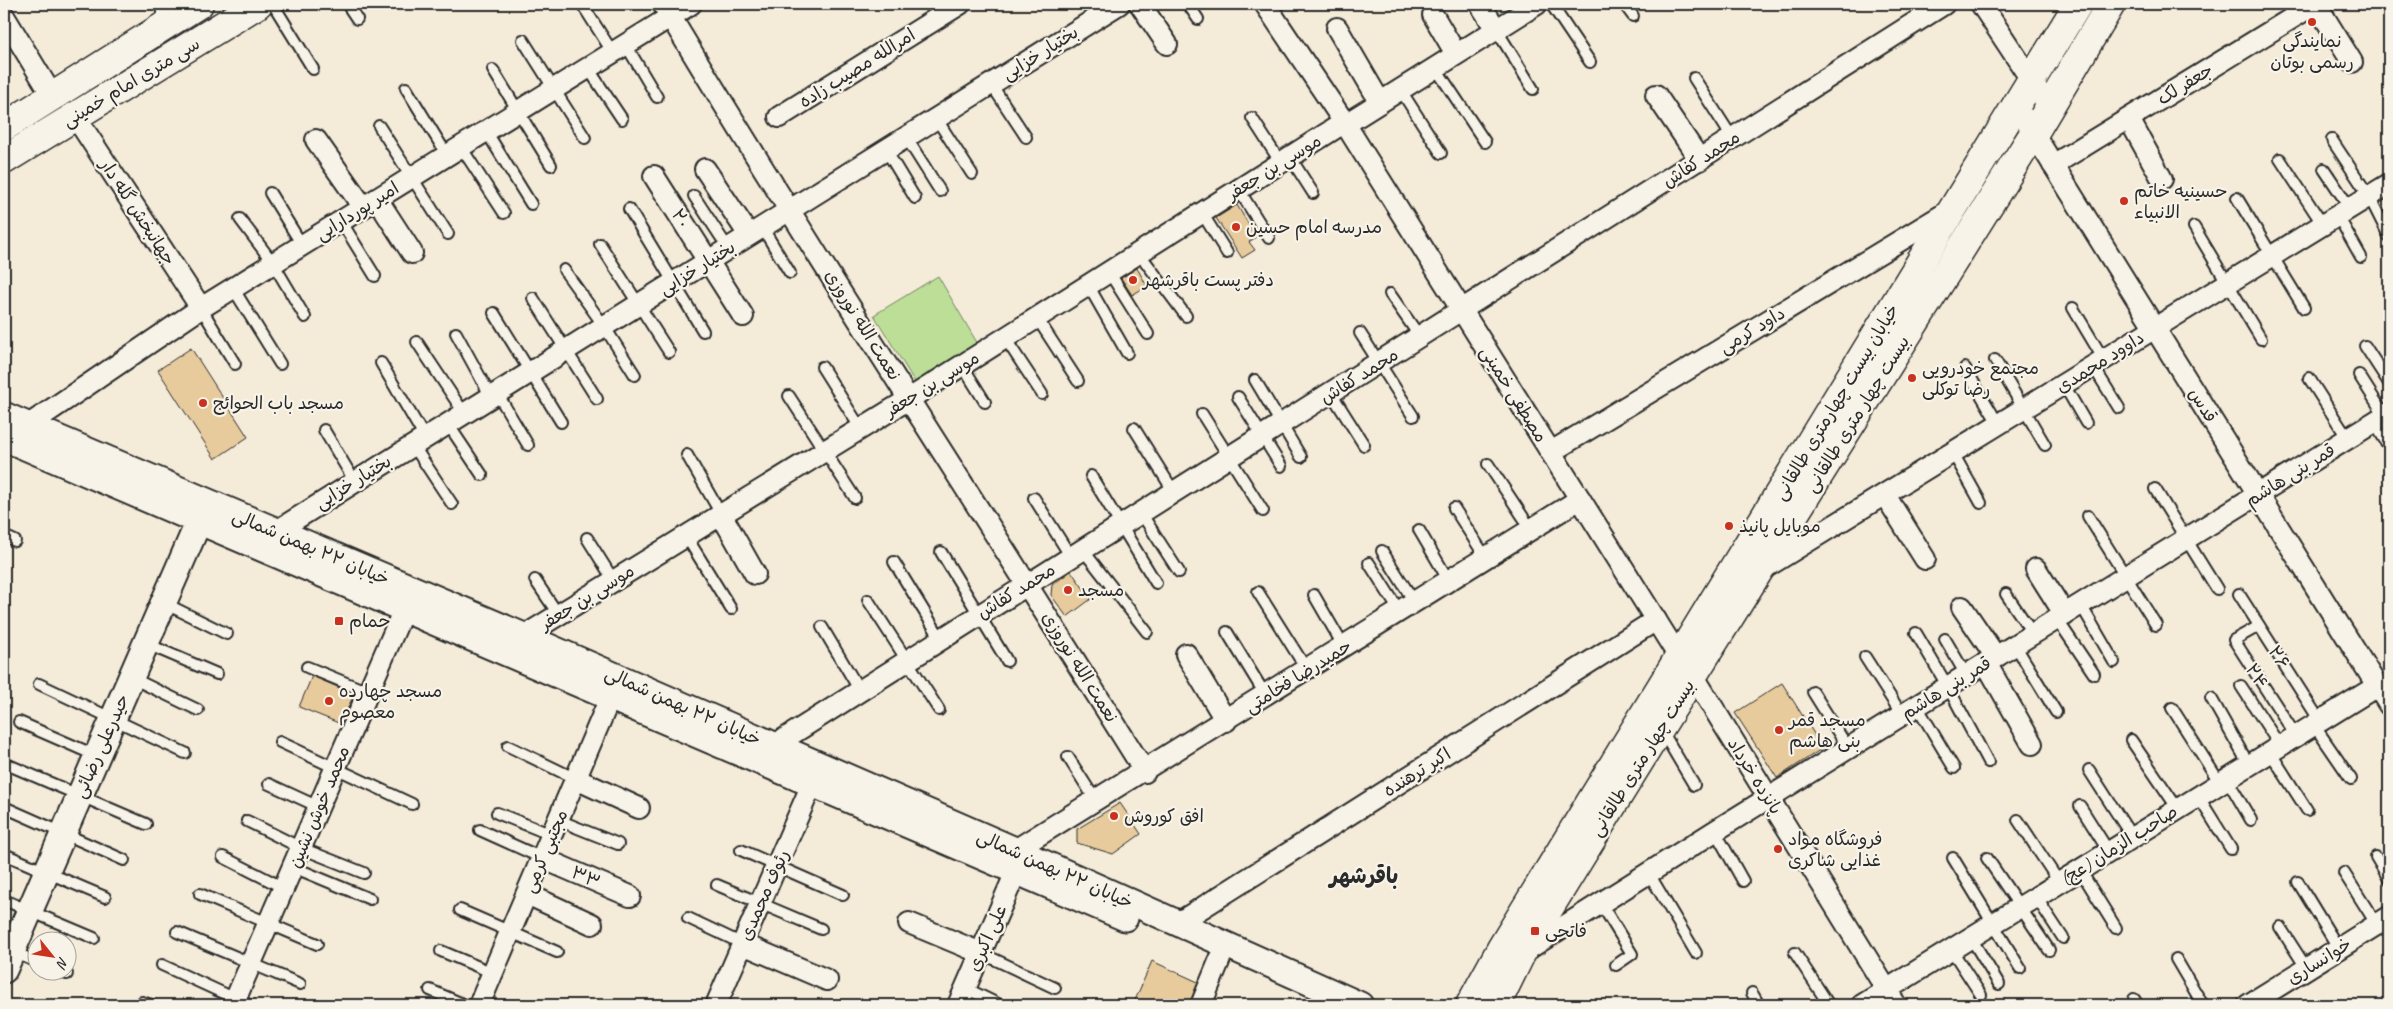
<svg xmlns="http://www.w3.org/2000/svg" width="2393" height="1009" font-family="Caveat,'Playpen Sans Arabic',sans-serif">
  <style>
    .green { fill: #bcde97; stroke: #748461 }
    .building { fill: #e8cb9c; stroke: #2b2b2b }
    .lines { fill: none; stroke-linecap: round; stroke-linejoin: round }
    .service-casing { stroke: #2b2b2b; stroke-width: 14 }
    .minor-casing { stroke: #2b2b2b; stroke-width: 24 }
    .tertiary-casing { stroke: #2b2b2b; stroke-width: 29 }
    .secondary-casing { stroke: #2b2b2b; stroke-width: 31 }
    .service { stroke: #f7f3e8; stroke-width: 10 }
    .minor { stroke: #f7f3e8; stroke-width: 20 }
    .tertiary { stroke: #f7f3e8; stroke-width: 25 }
    .secondary { stroke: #f7f3e8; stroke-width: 28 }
    .poi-dot { fill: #c8321e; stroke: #f7f3e8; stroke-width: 2 }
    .labels { text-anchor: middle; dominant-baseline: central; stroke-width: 4.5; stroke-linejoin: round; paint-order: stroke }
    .poi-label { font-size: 18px; fill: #2b2b2b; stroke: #f7f3e8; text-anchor: start }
    .street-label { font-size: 18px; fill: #2b2b2b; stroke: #f7f3e8 }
    .district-label { font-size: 22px; font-weight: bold; fill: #2b2b2b; stroke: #f7f3e8 }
  </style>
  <rect width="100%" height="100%" fill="#f4ebd9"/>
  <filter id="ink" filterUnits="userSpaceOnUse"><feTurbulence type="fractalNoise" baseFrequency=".02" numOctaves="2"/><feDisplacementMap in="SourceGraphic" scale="10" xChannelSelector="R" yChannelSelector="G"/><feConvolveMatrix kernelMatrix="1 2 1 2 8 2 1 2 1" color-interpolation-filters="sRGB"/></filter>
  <g filter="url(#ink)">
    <path class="green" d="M938,276l41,70 -63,38 -42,-69z"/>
    <g class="building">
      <path d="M1237,205l19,32 -7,5 6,8 -13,8 -26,-40z"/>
      <path d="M1137,268l10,18 -15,9 -11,-17z"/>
      <path d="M191,348l57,89 -33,22 -57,-89z"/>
      <path d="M1071,571l20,28 -24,18 -16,-22 1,-10z"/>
      <path d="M312,676l42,18 -13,30 -42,-17z"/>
      <path d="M1782,683l41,65 -46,30 -42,-65z"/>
      <path d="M1120,803l21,31 -28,20 -36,-11v-14z"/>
      <path d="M1152,961l46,21 -9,23h-56z"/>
    </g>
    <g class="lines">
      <g class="service-casing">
        <g id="service">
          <path d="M273,4l40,65"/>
          <path d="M347,4l10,15"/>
          <path d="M582,4l31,49"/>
          <path d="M1188,4l10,15"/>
          <path d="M1551,4l39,58"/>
          <path d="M1624,4l9,12"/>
          <path d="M1496,29l37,60"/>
          <path d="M523,40l62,98"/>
          <path d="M626,45l31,52"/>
          <path d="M1435,67l50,75"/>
          <path d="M588,68l34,51"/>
          <path d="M493,70l58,95"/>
          <path d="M1694,78l39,61"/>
          <path d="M991,84l35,53"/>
          <path d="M406,88l41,67"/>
          <path d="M1400,89l41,64"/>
          <path d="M936,118l36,56"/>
          <path d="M1252,118l29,45"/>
          <path d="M379,126l69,108"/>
          <path d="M486,131l45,73"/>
          <path d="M906,137l34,54"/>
          <path d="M2332,140l37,56 20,40"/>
          <path d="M461,147l43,66"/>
          <path d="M886,150l29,48"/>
          <path d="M1290,157l23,36"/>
          <path d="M2280,159l43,66"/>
          <path d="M2324,169l26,39"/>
          <path d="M1239,190l30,48"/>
          <path d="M270,193l32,52"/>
          <path d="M694,196l34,52"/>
          <path d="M2237,198l67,110"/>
          <path d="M629,209l74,122"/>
          <path d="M1202,213l25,40"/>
          <path d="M2338,216l23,41"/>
          <path d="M240,219l33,44 32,54"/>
          <path d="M341,221l34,55"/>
          <path d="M762,227l28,46"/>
          <path d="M2194,227l67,112"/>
          <path d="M600,244l69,108"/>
          <path d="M1139,253l47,63"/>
          <path d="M564,270l40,56 31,49"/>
          <path d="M1109,272l39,62"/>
          <path d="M1088,285l39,68"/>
          <path d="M233,288l47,76"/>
          <path d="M1390,294l30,43"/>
          <path d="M533,298l64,101"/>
          <path d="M201,308l34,56"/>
          <path d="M2073,308l31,52"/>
          <path d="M494,313l67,109"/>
          <path d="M1037,318l41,63"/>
          <path d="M456,333l35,64"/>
          <path d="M1360,333l53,83"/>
          <path d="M1005,338l37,56"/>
          <path d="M417,342l47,71"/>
          <path d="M2365,346l24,37"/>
          <path d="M1995,360l50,85"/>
          <path d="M381,363l44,75"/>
          <path d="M962,365l23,37"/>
          <path d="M2093,366l26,42"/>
          <path d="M822,367l39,62"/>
          <path d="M1965,368l34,57"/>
          <path d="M2359,375l26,41"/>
          <path d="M2309,378l39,61"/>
          <path d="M1255,380l46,77"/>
          <path d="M2064,385l22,38"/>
          <path d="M497,393l31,52"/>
          <path d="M1331,393l33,52"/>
          <path d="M789,396l66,102"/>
          <path d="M1238,397l43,69"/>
          <path d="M1202,414l61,97"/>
          <path d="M2374,422l15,25"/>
          <path d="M448,424l34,51"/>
          <path d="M1134,428l40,64"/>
          <path d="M324,430l31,52"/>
          <path d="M413,445l39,59"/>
          <path d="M1953,453l28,50"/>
          <path d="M687,455l34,59"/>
          <path d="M1488,464l43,65"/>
          <path d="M1091,476l65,107"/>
          <path d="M2155,489l62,100"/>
          <path d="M1034,498l37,59"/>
          <path d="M1454,508l32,50"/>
          <path d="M1141,513l38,59"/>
          <path d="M2088,516l68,109"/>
          <path d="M1419,530l30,51"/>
          <path d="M4,536l11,5"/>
          <path d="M686,536l45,73"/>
          <path d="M587,538l27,43"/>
          <path d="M1083,550l64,82"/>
          <path d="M1382,551l33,52"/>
          <path d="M941,552l66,109"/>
          <path d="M894,562l47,77"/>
          <path d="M1369,563l31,49"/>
          <path d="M535,580l23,34"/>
          <path d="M1258,592l49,78"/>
          <path d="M2006,594l27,40"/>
          <path d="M2239,594l81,127"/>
          <path d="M1314,595l30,52"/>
          <path d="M868,600l71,110"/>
          <path d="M164,603l63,31"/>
          <path d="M2081,605l33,57"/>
          <path d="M2057,619l37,55"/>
          <path d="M2259,626l-25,14 62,96"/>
          <path d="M822,627l38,64"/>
          <path d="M1227,632l39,64"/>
          <path d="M1916,633l32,54 40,75"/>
          <path d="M1945,639l21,36"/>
          <path d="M147,644l70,30"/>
          <path d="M2015,645l41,67"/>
          <path d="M1865,657l37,58"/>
          <path d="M307,667l61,25"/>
          <path d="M132,678l66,32"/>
          <path d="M39,684l146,69"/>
          <path d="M2241,686l39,60"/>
          <path d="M1813,692l35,56"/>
          <path d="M2211,698l38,67"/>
          <path d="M1917,706l37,62"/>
          <path d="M2172,708l48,75"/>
          <path d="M19,722l78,34"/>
          <path d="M2314,725l37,54"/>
          <path d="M1662,731l32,54"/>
          <path d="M2131,740l47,69"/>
          <path d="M280,742l132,62"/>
          <path d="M508,746l68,33"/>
          <path d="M2270,752l37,58"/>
          <path d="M1068,757l28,44"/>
          <path d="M4,763l142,61"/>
          <path d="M2089,770l43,67"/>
          <path d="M2227,779l24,41"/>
          <path d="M269,784l50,23"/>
          <path d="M2198,796l33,53"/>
          <path d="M2080,806l29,46"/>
          <path d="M4,807l120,53"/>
          <path d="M497,813l55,22"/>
          <path d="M558,820l60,24"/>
          <path d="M2018,820l41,62"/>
          <path d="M247,821l54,27 63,25"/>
          <path d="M480,830l62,28"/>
          <path d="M1715,831l28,50"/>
          <path d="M741,850l102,45"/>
          <path d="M4,854l101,43"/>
          <path d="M223,857l61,31"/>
          <path d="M2376,857l13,22"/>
          <path d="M1953,858l67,110"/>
          <path d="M1987,858l62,92"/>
          <path d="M293,867l77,32"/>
          <path d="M2080,870l36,58"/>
          <path d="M1648,872l48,81"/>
          <path d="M2344,873l33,52"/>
          <path d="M2298,882l41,67"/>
          <path d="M717,885l104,44"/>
          <path d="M200,894l117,50"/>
          <path d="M2036,897l27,41"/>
          <path d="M4,900l90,38"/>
          <path d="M1600,902l32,52 -16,11"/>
          <path d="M460,910l97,42"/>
          <path d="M688,918l55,26"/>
          <path d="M2280,927l27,42"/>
          <path d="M177,932l123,52"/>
          <path d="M1971,938l28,46"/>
          <path d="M1951,949l30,46"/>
          <path d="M441,951l52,22"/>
          <path d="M12,952l26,10"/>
          <path d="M981,953l74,35"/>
          <path d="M1795,953l34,52"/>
          <path d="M2176,959l27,46"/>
          <path d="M162,965l87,40"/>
          <path d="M61,972l6,2"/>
          <path d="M965,988l35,17"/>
          <path d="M430,990l35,15"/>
          <path d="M1752,993l7,12"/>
          <path d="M2134,999l4,6"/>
          <path d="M142,1002l9,3"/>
          <path d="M1315,1005l1,-3"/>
        </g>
      </g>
      <g class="minor-casing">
        <g id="minor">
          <path d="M164,4l10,16"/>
          <path d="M663,4c155,259 322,511 482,768"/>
          <path d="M1140,4l27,40"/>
          <path d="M1265,4l75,112"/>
          <path d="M1480,4l16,25"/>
          <path d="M1981,4l68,103"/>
          <path d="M2316,4l36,58"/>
          <path d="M1433,15l23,39"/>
          <path d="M4,16l49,81"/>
          <path d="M1337,28l43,74"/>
          <path d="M1656,95l44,65"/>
          <path d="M2016,105l373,600"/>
          <path d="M75,116l126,192"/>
          <path d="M779,117l181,-113"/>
          <path d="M2129,119l33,60"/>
          <path d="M1352,120l185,-116"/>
          <path d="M1349,130l330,527"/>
          <path d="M316,140l47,67"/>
          <path d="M2053,165l262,-161"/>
          <path d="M705,169l44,66"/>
          <path d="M654,176l89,140"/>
          <path d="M377,199l35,54"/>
          <path d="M27,426l174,-118 490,-304"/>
          <path d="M1551,452l398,-241"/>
          <path d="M1885,495l40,64"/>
          <path d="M721,514l34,60"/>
          <path d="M275,532l844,-528"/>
          <path d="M1763,569l626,-385"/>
          <path d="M2036,569l29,46"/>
          <path d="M1962,607l34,50"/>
          <path d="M524,636l385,-237 428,-272"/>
          <path d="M1186,654l40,67"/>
          <path d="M1986,663l46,81"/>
          <path d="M1693,675l203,330"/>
          <path d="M773,746l1171,-742"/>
          <path d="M576,779l63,29"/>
          <path d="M1015,850l565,-351"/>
          <path d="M542,858l88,38"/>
          <path d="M527,894l65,30"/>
          <path d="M909,923l72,30"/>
          <path d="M1178,923l478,-303"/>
          <path d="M743,944l84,36"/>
          <path d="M1525,951l190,-120 674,-418"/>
          <path d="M233,1005l171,-396"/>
          <path d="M479,1005l131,-307"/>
          <path d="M716,1005l96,-221"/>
          <path d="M958,1005l58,-133"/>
          <path d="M1201,1005l19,-46"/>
          <path d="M1862,1005l515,-319"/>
          <path d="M2248,1005l141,-88"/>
        </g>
      </g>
      <g class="tertiary-casing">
        <g id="tertiary">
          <path d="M4,415l520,221 491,214 345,155"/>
          <path d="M4,438l1121,480"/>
          <path d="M4,970l195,-449"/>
        </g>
      </g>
      <g class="secondary-casing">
        <g id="secondary">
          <path d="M4,127l195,-123"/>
          <path d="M4,160l254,-156"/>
          <path d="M1470,1005l32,-58 576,-943"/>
          <path d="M1496,1005l25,-51 139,-226 374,-595 77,-129"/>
        </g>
      </g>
      <use href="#service" class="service"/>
      <use href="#minor" class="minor"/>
      <use href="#tertiary" class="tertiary"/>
      <use href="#secondary" class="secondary"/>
    </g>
  </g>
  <g class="poi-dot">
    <circle cx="2312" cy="22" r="5"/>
    <circle cx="2124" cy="201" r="5"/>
    <circle cx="1236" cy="227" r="5"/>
    <circle cx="1133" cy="280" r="5"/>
    <circle cx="1912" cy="378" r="5"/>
    <circle cx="203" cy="403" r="5"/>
    <circle cx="1729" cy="526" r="5"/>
    <circle cx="1068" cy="590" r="5"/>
    <rect x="334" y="616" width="10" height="10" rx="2.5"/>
    <circle cx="329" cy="701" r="5"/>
    <circle cx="1779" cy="730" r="5"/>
    <circle cx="1114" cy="816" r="5"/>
    <circle cx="1778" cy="849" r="5"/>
    <rect x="1530" y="926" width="10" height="10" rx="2.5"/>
  </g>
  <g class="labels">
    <g class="poi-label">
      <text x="2312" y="41" text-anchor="middle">نمایندگی<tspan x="2312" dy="21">رسمی بوتان</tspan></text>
      <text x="2134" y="191">حسینیه خاتم<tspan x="2134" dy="21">الانبیاء</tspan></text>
      <text x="1246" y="227">مدرسه امام حسین</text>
      <text x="1143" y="280">دفتر پست باقرشهر</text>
      <text x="1922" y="368">مجتمع خودرویی<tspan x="1922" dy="21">رضا توکلی</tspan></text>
      <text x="213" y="403">مسجد باب الحوائج</text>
      <text x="1739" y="526">موبایل پانیذ</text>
      <text x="1078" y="590">مسجد</text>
      <text x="349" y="621">حمام</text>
      <text x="339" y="691">مسجد چهارده<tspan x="339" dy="21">معصوم</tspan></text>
      <text x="1789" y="720">مسجد قمر<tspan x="1789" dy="21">بنی هاشم</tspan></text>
      <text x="1124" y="816">افق کوروش</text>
      <text x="1788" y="839">فروشگاه مواد<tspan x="1788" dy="21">غذایی شاکری</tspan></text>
      <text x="1545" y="931">فاتحی</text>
    </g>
    <g class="street-label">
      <text transform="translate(1040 53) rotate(-32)">بختیار خزایی</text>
      <text transform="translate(857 68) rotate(-32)">امرالله مصیب زاده</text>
      <text transform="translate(131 82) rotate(-31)">سی متری امام خمینی</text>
      <text transform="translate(2185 84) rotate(-32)">جعفر لک</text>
      <text transform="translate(1701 159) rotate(-33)">محمد کفاش</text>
      <text transform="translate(1274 167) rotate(-32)">موسی بن جعفر</text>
      <text transform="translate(357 211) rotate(-32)">امیر پوردارایی</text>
      <text transform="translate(138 212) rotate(57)">جهانبخش گله دار</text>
      <text transform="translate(681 218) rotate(57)">۲۰</text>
      <text transform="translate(697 268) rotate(-32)">بختیار خزایی</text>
      <text transform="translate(863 325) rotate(58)">نعمت الله نوروزی</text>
      <text transform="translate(1752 330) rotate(-31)">داود کرمی</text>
      <text transform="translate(2100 362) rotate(-32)">داوود محمدی</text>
      <text transform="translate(1359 376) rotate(-32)">محمد کفاش</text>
      <text transform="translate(932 384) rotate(-32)">موسی بن جعفر</text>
      <text transform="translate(1514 394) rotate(58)">مصطفی خمینی</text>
      <text transform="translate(1836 402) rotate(-59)">خیابان بیست چهارمتری طالقانی</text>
      <text transform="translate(2203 405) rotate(58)">قدس</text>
      <text transform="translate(1857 414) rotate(-58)">بیست چهار متری طالقانی</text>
      <text transform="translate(2290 475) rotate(-32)">قمر بنی هاشم</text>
      <text transform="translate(353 482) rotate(-32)">بختیار خزایی</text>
      <text transform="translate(311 547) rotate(23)">خیابان ۲۲ بهمن شمالی</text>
      <text transform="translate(1016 591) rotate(-32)">محمد کفاش</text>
      <text transform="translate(587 597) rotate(-32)">موسی بن جعفر</text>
      <text transform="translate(2279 657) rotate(58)">۲۶</text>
      <text transform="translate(1080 667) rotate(58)">نعمت الله نوروزی</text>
      <text transform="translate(1298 676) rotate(-32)">حمیدرضا فخامتی</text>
      <text transform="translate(2257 676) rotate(57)">۲۴</text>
      <text transform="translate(1946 688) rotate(-32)">قمر بنی هاشم</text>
      <text transform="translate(683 706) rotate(24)">خیابان ۲۲ بهمن شمالی</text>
      <text transform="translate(101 746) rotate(-66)">حیدرعلی رضائی</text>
      <text transform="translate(1642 758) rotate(-58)">بیست چهار متری طالقانی</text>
      <text transform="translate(1417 772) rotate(-32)">اکبر ترهنده</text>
      <text transform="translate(1755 776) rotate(58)">پانزده خرداد</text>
      <text transform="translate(319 807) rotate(-67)">محمد خوش نشین</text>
      <text transform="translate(2119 845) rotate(-32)">صاحب الزمان (عج)</text>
      <text transform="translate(545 851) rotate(-67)">مجتبی کرمی</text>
      <text transform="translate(1055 869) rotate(24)">خیابان ۲۲ بهمن شمالی</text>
      <text transform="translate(586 877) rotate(24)">۳۳</text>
      <text transform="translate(764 895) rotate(-66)">رئوف محمدی</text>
      <text transform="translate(987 938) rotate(-66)">علی اکبری</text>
      <text transform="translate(2319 961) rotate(-32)">خوانساری</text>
    </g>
    <g class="district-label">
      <text x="1364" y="876">باقرشهر</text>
    </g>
  </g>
  <rect width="2393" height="1009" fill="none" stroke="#f7f3e8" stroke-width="20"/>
  <rect x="10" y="10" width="2373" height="989" fill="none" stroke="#2b2b2b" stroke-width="2" filter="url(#ink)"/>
  <g transform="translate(52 956) rotate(120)"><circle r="24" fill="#f7f3e8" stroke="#a5a39c"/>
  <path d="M0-4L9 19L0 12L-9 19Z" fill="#c8321e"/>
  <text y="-8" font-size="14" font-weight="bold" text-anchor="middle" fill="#2b2b2b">N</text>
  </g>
</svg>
